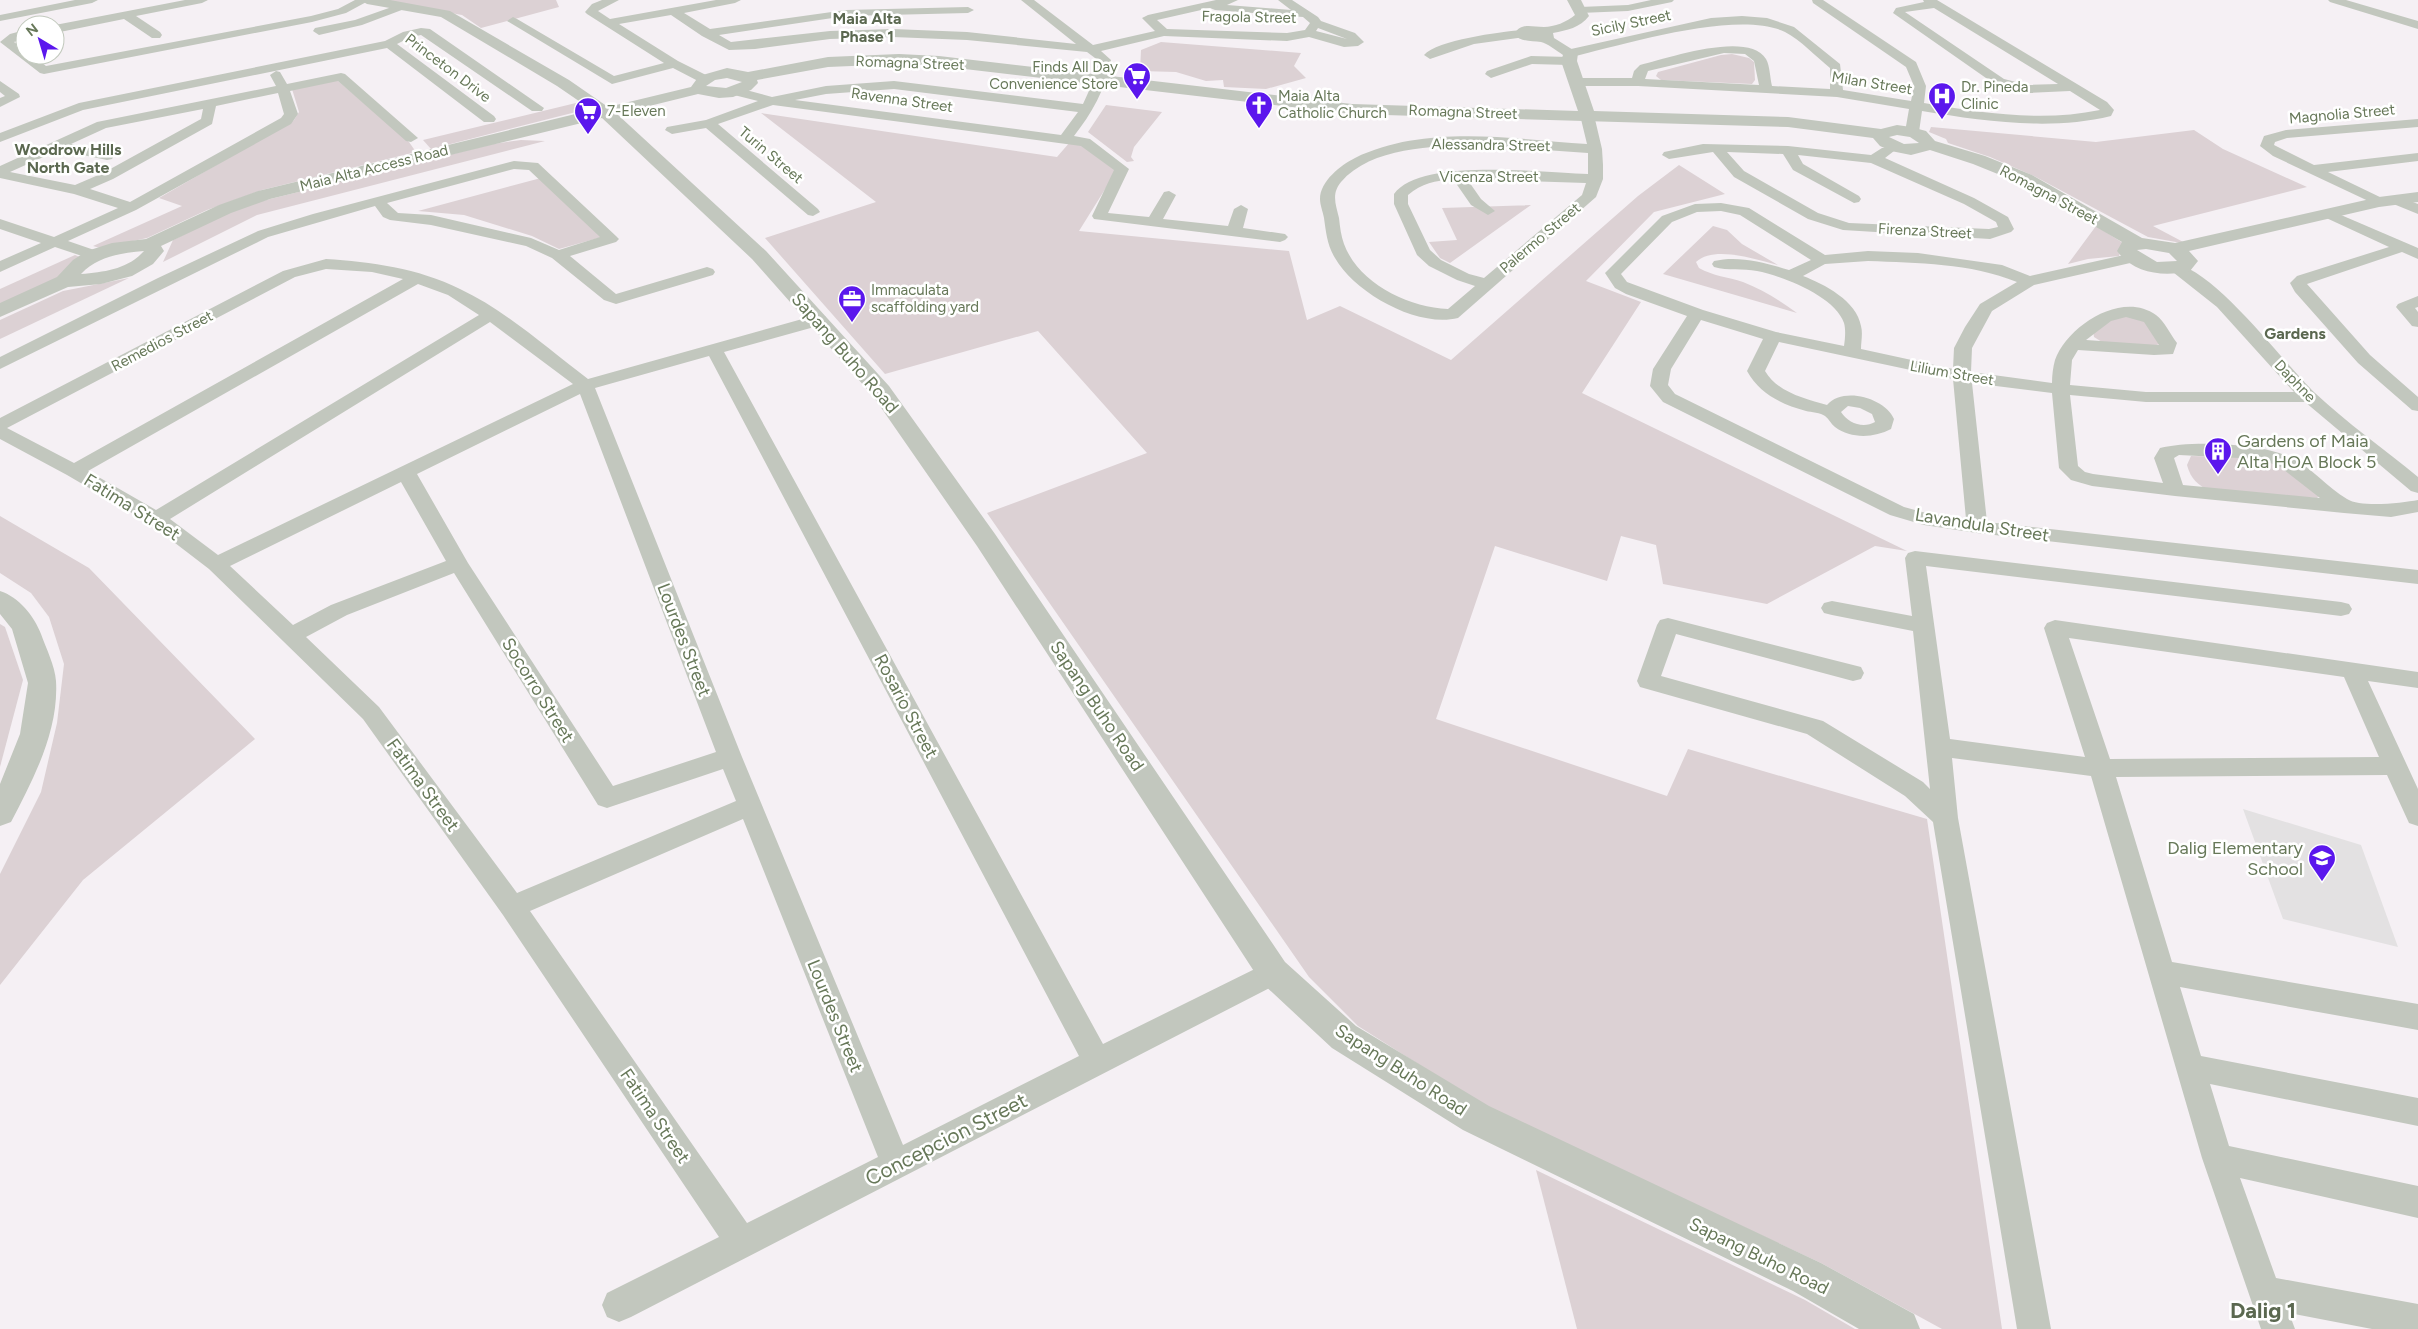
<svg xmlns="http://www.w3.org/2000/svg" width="2418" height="1329" font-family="Figtree,sans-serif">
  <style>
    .built { fill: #e3e1e2 }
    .green { fill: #dcd1d4 }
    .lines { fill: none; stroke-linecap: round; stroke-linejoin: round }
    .minor { fill: #c2c7be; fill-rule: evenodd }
    .tertiary { fill: #c2c7be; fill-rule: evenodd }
    .labels { text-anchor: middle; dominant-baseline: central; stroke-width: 5; stroke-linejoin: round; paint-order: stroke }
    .far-street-label { font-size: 15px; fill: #677859; stroke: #fff }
    .far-poi-label { font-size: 15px; fill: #677859; stroke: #fff; text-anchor: start }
    .far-neighbourhood-label { font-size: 16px; font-weight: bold; fill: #5b6850; stroke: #fff }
    .street-label { font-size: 18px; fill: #677859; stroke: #fff }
    .poi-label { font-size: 18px; fill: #677859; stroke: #fff; text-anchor: start }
    .near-street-label { font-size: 21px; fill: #677859; stroke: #fff }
    .near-neighbourhood-label { font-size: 22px; font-weight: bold; fill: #5b6850; stroke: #fff }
  </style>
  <rect width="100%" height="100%" fill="#f5f0f4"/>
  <path class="built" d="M2243,809l118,36 37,102 -115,-28z"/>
  <g class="green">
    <path d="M379,0h177l3,7 -78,21 -19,-13z"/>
    <path d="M1161,42l140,11 -7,13 12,12 -40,11 -42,-2 -1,-7 -17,1 -30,-9 -36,-1 1,-21z"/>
    <path d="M1732,54l17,4 5,4 1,18 -3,4 -91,-4 -5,-4 2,-4 63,-17z"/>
    <path d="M337,80l72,62 7,10 -154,38 -55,20 -60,28 -47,10 -7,-2 89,-40 -23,-8 135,-78 5,-8 -7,-23z"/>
    <path d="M580,102l4,4 -4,5 -149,38 -8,-9z"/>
    <path d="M1106,105l56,7 -28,35 -3,10 3,4 -7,1 -39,-30z"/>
    <path d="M761,113l296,44 13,-15 13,2 34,26 -38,61 210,20 18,69 33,-14 111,54 187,-164 41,-31 46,29 -71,18 -68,69 55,21 -59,91 325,158 -32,-5 -108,58 -104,-20 -7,-39 -35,-9 -14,45 -112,-35 -59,173 231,77 21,-47 239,70 75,510h-60l-121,-66 -330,-153 -133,-84 -49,-49 -322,-464 160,-60 -109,-122 -153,43 -120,-136 111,-36z"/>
    <path d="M1931,127l165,15 98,-12 29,19 84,38 -154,39 34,18 -39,-7 -114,-61 -44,-19 -42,-14 -2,-4 -17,-7z"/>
    <path d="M521,140l24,1 -288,74 -94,47 10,-22 46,-23 35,-14 239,-59z"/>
    <path d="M541,178l61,59 -43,12 -27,-13 -68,-21 -46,-4z"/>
    <path d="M1531,205l-81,58 -10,-5 -11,-16 28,-2 -15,-32z"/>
    <path d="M1713,226l14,4 15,14 36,21c-22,-5 -63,-20 -82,-3l3,6c14,8 29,9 44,14 20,8 36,18 54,31l-134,-39z"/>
    <path d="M2096,226l27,17 -4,13 -31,3 -20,5z"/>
    <path d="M75,255l5,2 -17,20 -63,29v-17z"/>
    <path d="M129,278l-129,61v-19l63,-29z"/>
    <path d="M2128,315l18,3 14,26 -7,2 -51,-4 -8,-5 -1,-6 12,-10z"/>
    <path d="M2191,456l75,2 11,3 44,33 -4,4 -106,-7c-14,-6 -20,-12 -24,-26z"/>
    <path d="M0,516l89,52 166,171 -172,141 -83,105v-111l41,-82 16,-69 7,-59 -15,-47 -18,-24 -31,-20z"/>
    <path d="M0,624l5,3 18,53 -23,87z"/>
    <path d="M1536,1170l269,130 50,29h-278z"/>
  </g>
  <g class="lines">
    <g class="minor">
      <path d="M75,0h23l-6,3 -92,18v-6z"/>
      <path d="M185,0h23l-6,3 -66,13 24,16 2,3 -2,3h-8l-28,-19 -69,14v-8z"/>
      <path d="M355,0h15l-24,13 -34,9 -268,52 -4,-1 -40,-31 10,-8 15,-4v8l-11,4 11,8v5h7l14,11 265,-50 27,-7z"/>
      <path d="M602,0h17l-21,11 12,8 106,-19h25l-6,3 -51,10 26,16 136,-19 122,-3 6,3 -6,3 -122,3 -127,19 12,7 99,-11 63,-2 74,3 109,12 -55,-44h13l59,45 62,-14 -13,-13 6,-3 68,-15h22l-11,5 64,5 -13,-10h14l26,17 3,4 34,12 9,9 -6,4 -14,1 -35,-10 -22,4 -123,-5 -63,15 10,9c-6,30 -19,53 -37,76l16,3 39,30 -21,44 41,4 15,-25 5,-1 7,4 -13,24 65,7 6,-17 7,-4 7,4 -5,19 42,6 3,3 -3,3 -5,2 -186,-23 -2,-3 22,-46 -33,-24 -308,-41 -55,19 100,85 2,3 -7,4 -5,-1 -102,-87 -34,6 -7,-4 2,-3 39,-7 52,-19 -28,-7 -1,-3 6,-4 37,10 54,-11 68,-5 189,23 10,-22 6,-21 -12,-9 -120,-12 -74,-3 -63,2 -75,10 -26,1 -27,-14 -31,-21 -52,9 59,37 30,15 2,3 -2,3h-8l-27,-14 -61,16 -105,-63 6,-4 4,2 97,57 50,-13 -77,-49 -2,-2 7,-8zM1210,8l5,2 88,7 7,6 -5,7 -18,3 -120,-4 -10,-9zM1318,28l29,11 -31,-8zM894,89l184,23 -17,23 -266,-35 31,-6z"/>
      <path d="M1651,0h23l-2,2 -44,9 -48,2 -6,-3 6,-3 48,-2z"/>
      <path d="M1812,0h11l93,62 10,24 -2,17c56,10 119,19 176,7l-30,-19 -42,2 -32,-8 -103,-72 3,-5 28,-6 -1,-2h14l170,102 7,8 -3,6c-61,15 -128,5 -189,-5l-3,21 -7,4 -7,-4 4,-23 -72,-12 -199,-11h-63l-6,-4 6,-4h57l2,-7 6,-6c26,-6 108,-35 126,-6 4,7 4,19 6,27l58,3v-21c-14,-11 -29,-28 -45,-36 -47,-23 -162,13 -214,25l-6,-4 6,-4 140,-31 31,-2 25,2 27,9 46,37 3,26 68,11 3,-15 -8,-19 -93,-64zM1934,8l124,76 -30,1 -24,-6 -99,-67zM1724,53l21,1 9,7 5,24 -114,-6 3,-8z"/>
      <path d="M2328,0h18l72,21v8l-88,-27z"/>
      <path d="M403,3l6,3 -2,2 -45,17 -43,10 -6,-4 2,-3 40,-8z"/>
      <path d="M421,28l9,1 114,79 -2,3h-10l-111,-76 -10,2 -14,7 97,72 2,3 -2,3h-10l-97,-74 -304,62 -83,32v-9l79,-30 306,-62 18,-9z"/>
      <path d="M1521,30l6,4 -2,3 -51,7 -44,15 -6,-4c13,-15 76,-23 97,-25z"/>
      <path d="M1531,56l38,1 6,4 -6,4 -37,-1 -41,14 -6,-4 2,-3z"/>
      <path d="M276,71l4,1 7,12 54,-11 4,1 73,64 -7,4 -5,-1 -68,-60 -48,10 8,23 -7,10 -155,86 -68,31 32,11 2,3 -2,3 -6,2 -39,-13 -55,25v-11l41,-18 -41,-14v-10l54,18 64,-29 -44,-14 -74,-16v-12l97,-44 179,-36 -6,-11zM278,93l6,21 -3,4 -151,84 -40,-13 23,-10 99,-55 4,-18zM203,109l-2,10 -98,54 -28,12 -65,-13 49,-22 48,10 5,-1 2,-3 -2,-3 -41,-9 35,-16z"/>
      <path d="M0,81l19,13 1,3 -20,10v-9l5,-2 -5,-4z"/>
      <path d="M1587,111l7,4 8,34 1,16v14l-7,18 -138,121c-41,10 -103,-25 -123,-60 -8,-13 -9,-26 -11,-40 -1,-6 -4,-13 -4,-19 0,-18 21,-34 35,-41 70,-34 157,-19 232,-14l-7,-29zM1476,145l112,8v21c-44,-1 -168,-17 -194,20v10l23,51 12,11 28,14 18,6 -27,23c-40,-2 -89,-25 -104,-65 -3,-8 -4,-17 -5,-26 -3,-13 -8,-24 2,-36 30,-35 93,-36 135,-37zM1453,179l18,26 17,10 7,-4 -14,-12 -14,-20 119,4 -4,12 -98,83 -15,-4 -28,-14 -11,-10 -22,-46v-9c14,-12 27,-14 45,-16z"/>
      <path d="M2418,119v8l-131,11 -12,4 -1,3 40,20 104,-12v8l-90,11 56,27 2,3 -7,4 -106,-50 -13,-10 4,-10 22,-6z"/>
      <path d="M1703,144l85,2 83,9 11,-7h10l2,3 -9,7 89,40 34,19 6,12 -3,3 -21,7 -147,-9 -35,-11 -74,-42 -21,-25 -44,7 -7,-4 2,-3zM1727,152l56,2 10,16 61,33 5,-1 2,-3 -2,-3 -56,-32 -5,-9 73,8 93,41 32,18 2,5 -9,2 -140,-6 -31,-10 -74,-42z"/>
      <path d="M514,161l24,2 78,73 3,3 -3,3 -46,14 46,38 91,-27 6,2 2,3 -2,3 -97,29 -12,-4 -52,-42 -26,-12 -95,-21 -41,-5 -7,-3 -8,-11 -107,31 -268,132v-12l158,-79 100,-47 55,-17zM514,169l15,1 71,67 -41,13 -28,-12 -100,-23 -33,-2 -11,-10z"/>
      <path d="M2396,196l22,8v10l-27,-11 -2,-3 2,-3z"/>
      <path d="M1721,203l28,5 76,47 43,-4 50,2 84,12 28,11 103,-23 8,5 -2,3 -105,24 -42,26 -20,37 -1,24 81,11c0,-8 1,-16 3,-23 12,-34 67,-70 101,-45 9,7 14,19 21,28l-4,11 -19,1 -76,-5 -6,10 -2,25 76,7h148l-77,-85 -48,-38 8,-5c41,10 106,98 138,129 32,30 69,56 103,84v16l-7,-2 -106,-89h-159l-76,-7 8,71 7,6 8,2 70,9 -9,-25 6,-10c31,-8 103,-5 132,10 20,10 35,29 55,41 14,9 55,4 71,1v12l-27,5 -47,-4 -169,-17 -83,-10 -21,-6 -12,-12 -7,-75 -80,-10 15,139 431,48v14l-441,-51 -53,-8 -34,-10 -227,-113 -13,-16 3,-17 34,-53 -61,-22 -11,-6 -10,-15 57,-57 33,-12zM1721,211l19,4 71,45 -22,10c-23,-7 -50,-15 -75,-9l-2,3 2,3c14,4 29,1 43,4 25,5 78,25 87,52 2,7 1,16 0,23l-68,-14 -73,-22 -76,-28 -6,-8 51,-52 25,-10zM1868,261c50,2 102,2 149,21l-37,22 -15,23 -11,21 -1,21 -92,-20c0,-7 2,-16 0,-23 -4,-25 -37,-42 -58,-50l22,-12zM2126,317l18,5 15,23 -73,-5 25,-19zM1701,320l62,19 -16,32c13,23 34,33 59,40 5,1 15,2 19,5 4,3 6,8 10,11 16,12 39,11 56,2l3,-10c-9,-21 -51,-33 -67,-14 -22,-6 -50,-13 -62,-34l14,-29 174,37 13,140 -40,-6 -22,-6 -229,-113 -7,-9 3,-16zM1848,406l12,2 12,6 3,8c-12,7 -27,1 -34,-10zM2179,455l79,4 21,7 41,32 -137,-13 -9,-27z"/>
      <path d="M2327,209l91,39v11l-16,-7 -95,32 63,71 48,42v14l-6,-1 -54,-47 -63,-71 -5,-9 7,-7 92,-29 -67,-31 -2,-3z"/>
      <path d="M326,259c45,3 92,9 134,30 45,21 88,60 128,90l225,-63h12l2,4 -2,4 -101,28 379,692 170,-84 10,3 4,9 -4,9 -652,336 -12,5 -12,-5 -5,-12 5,-12 112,-56 -216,-322 -140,-196 -154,-150 -60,-46 -82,-48 -67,-36v-21l283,-147zM326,269l46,3 31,7 -329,184 -67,-35 288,-151zM418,284l30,11 31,20 -323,195 -68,-39zM490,322l83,62 -355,171 -48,-36zM709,356l370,700 -176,89 -161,-388 -147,-369zM580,394l136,358 -103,34 -145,-223 -51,-89zM401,482l45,79 -115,44 -38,20 -63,-59zM454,573l144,232 9,3 116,-39 13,32 -219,92 -138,-186 -73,-70 41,-22zM743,819l135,338 -131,66 -217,-312z"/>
      <path d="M2418,296v11l-3,1 3,4v15l-6,-1 -16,-19 2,-3z"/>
      <path d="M1915,551l426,51 8,2 3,5 -3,5 -8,2 -415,-50 24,173 135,18 -41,-129 3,-5 8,-3 363,52v16l-50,-7 50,108v37l-9,-3 -22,-48 -271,2 56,185 246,42v26l-238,-43 21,69 217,42v28l-208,-42 19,62 189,40v32l-178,-40 36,100 142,26v25h-46l-83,-16 6,16h-34l-59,-171 -111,-382 -139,-18 6,60 93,511h-34l-84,-507 -28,-26 -98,-62 -167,-47 -3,-6 20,-56 3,-5 8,-2 193,49 3,6 -3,6 -8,2 -177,-47 -15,42 162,45 100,61 7,7 -17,-158 -81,-16 -8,-2 -3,-5 3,-5 8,-2 80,15 -7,-58 3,-5zM2069,638l275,39 35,80 -269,2z"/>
    </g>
    <g class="tertiary">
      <path d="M360,0h30l60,11 119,69 39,27 83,-20 8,-11 28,-8 21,4 80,-15 71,-3 40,2 413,48 226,7 -17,-50 2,-6c-6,-4 -16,-12 -22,-13 -9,-1 -21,0 -27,-8 8,-12 17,-7 30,-7 10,0 23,-5 31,-12l-8,-15h14l8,16c-9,12 -22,14 -36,17l1,5 24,15 -1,8 17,50 194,6 93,12 16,-4 14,2 15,4 9,10 50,15 47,19 110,63 33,5 204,-46 39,-5v10l-39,5 -190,44 9,10 -8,10c-26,6 -56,3 -73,-20l5,-9 -102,-59 -47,-19 -43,-14 -19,5 -20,-4 -11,-5 -7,-8 -85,-11 -436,-13 -413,-48 -40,-2 -71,3 -71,13 1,3 -7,7 -18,7 -14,1 -21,-4 -81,20 149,137 123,135 106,148 290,428 71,64 133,80 332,157 93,51 6,15h-61l-66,-38 -330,-161 -131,-82 -71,-66 -284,-436 -104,-150 -121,-137 -150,-141 -332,81 -39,14 -70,33 3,5 -11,13 -21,12 -31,8 -33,3 -68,30v-14l57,-26 16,-17 14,-9 25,-8 34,-4 73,-34 39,-14 334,-81 -35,-24 -116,-69 -74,-13zM727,78l15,4 -16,6 -20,-2 9,-6zM1897,135l13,2 9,6 -15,1 -15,-7zM2146,249l23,4 8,8 -20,1 -20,-12zM144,251c-16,18 -39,21 -63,23 17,-18 40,-21 63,-23z"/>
      <path d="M0,591c19,6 34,25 41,43 5,14 14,32 15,47 3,50 -23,99 -45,141l-11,4v-42l20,-50 8,-51 -16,-54 -12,-15z"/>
    </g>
  </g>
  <defs>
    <g id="supermarket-pin" transform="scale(1.4375)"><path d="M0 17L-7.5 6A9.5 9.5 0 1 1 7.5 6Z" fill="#5b17ed" stroke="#fff"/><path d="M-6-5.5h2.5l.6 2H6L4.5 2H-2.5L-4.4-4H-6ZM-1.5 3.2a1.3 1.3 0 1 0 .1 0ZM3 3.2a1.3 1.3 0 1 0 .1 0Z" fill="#fff"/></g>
    <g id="hospital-pin" transform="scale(1.4375)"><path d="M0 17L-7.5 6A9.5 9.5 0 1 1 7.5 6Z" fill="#5b17ed" stroke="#fff"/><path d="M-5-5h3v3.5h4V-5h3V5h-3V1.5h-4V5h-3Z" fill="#fff"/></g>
    <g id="church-pin" transform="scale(1.4375)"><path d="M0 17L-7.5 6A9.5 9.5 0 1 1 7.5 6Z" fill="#5b17ed" stroke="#fff"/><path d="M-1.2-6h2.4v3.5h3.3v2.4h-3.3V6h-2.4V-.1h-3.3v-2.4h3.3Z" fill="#fff"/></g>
    <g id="office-pin" transform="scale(1.4375)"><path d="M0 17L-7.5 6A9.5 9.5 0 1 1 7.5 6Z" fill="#5b17ed" stroke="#fff"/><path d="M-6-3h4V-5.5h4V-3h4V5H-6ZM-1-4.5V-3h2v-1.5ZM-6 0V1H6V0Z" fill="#fff"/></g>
    <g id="building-pin" transform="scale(1.4375)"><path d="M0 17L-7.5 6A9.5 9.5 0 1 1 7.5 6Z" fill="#5b17ed" stroke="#fff"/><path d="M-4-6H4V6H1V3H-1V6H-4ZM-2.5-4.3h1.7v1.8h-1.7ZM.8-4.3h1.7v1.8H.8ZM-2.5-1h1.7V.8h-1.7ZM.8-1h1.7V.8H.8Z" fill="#fff"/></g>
    <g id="school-pin" transform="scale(1.4375)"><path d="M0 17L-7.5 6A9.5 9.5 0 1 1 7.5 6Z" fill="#5b17ed" stroke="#fff"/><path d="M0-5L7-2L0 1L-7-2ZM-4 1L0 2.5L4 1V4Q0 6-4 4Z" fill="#fff"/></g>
  </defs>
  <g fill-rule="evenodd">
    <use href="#supermarket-pin" x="1137" y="76"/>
    <use href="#hospital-pin" x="1942" y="96"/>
    <use href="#church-pin" x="1259" y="105"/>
    <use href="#supermarket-pin" x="588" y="111"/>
    <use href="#office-pin" x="852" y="299"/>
    <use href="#building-pin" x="2218" y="451"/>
    <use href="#school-pin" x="2322" y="858"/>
  </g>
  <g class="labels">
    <g class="far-street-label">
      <text transform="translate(1249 17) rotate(1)">Fragola Street</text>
      <text transform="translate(1631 23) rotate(-12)">Sicily Street</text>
      <text transform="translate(910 63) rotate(2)">Romagna Street</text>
      <text transform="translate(448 68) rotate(37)">Princeton Drive</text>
      <text transform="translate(1872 83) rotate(9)">Milan Street</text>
      <text transform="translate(902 100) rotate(8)">Ravenna Street</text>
      <text transform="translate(1463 112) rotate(2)">Romagna Street</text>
      <text transform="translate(2342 114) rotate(-5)">Magnolia Street</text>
      <text transform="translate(1491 145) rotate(1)">Alessandra Street</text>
      <text transform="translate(771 155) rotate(40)">Turin Street</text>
      <text transform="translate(374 168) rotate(-14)">Maia Alta Access Road</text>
      <text x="1489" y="177">Vicenza Street</text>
      <text transform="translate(2049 195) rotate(28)">Romagna Street</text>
      <text transform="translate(1925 231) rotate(3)">Firenza Street</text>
      <text transform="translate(1540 238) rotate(-40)">Palermo Street</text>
      <text transform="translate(162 341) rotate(-28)">Remedios Street</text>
      <text transform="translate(1952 373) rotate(10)">Lilium Street</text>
      <text transform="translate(2295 381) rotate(46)">Daphne</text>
    </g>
    <g class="far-poi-label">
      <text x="1118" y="67" text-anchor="end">Finds All Day<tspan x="1118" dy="17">Convenience Store</tspan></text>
      <text x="1961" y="87">Dr. Pineda<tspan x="1961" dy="17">Clinic</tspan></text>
      <text x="1278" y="96">Maia Alta<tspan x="1278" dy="17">Catholic Church</tspan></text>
      <text x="607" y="111">7-Eleven</text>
      <text x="871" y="290">Immaculata<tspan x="871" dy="17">scaffolding yard</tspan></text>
    </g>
    <g class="far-neighbourhood-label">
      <text x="867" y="18">Maia Alta<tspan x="867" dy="18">Phase 1</tspan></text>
      <text x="68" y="149">Woodrow Hills<tspan x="68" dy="18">North Gate</tspan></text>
      <text x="2295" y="333">Gardens</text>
    </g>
    <g class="street-label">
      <text transform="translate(845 353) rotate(49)">Sapang Buho Road</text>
      <text transform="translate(132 507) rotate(32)">Fatima Street</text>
      <text transform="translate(1982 525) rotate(9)">Lavandula Street</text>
      <text transform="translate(684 640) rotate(69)">Lourdes Street</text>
      <text transform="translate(538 690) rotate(58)">Socorro Street</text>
      <text transform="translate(906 706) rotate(62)">Rosario Street</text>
      <text transform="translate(1097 706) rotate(56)">Sapang Buho Road</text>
      <text transform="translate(423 785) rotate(54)">Fatima Street</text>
      <text transform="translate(835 1016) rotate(68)">Lourdes Street</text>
      <text transform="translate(1401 1070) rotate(33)">Sapang Buho Road</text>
      <text transform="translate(655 1116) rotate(56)">Fatima Street</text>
      <text transform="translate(1759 1256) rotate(26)">Sapang Buho Road</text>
    </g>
    <g class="poi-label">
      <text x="2237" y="441">Gardens of Maia<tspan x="2237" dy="21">Alta HOA Block 5</tspan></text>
      <text x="2303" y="848" text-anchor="end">Dalig Elementary<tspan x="2303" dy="21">School</tspan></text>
    </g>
    <g class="near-street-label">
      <text transform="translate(946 1139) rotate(-27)">Concepcion Street</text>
    </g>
    <g class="near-neighbourhood-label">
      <text x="2263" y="1310">Dalig 1</text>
    </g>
  </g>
  <g transform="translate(40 40) rotate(322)"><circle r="24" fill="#ffffff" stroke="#c2c9bd"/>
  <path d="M0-4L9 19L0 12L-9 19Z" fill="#5b17ed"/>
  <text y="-8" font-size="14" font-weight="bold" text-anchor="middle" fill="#677859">N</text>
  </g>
</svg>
